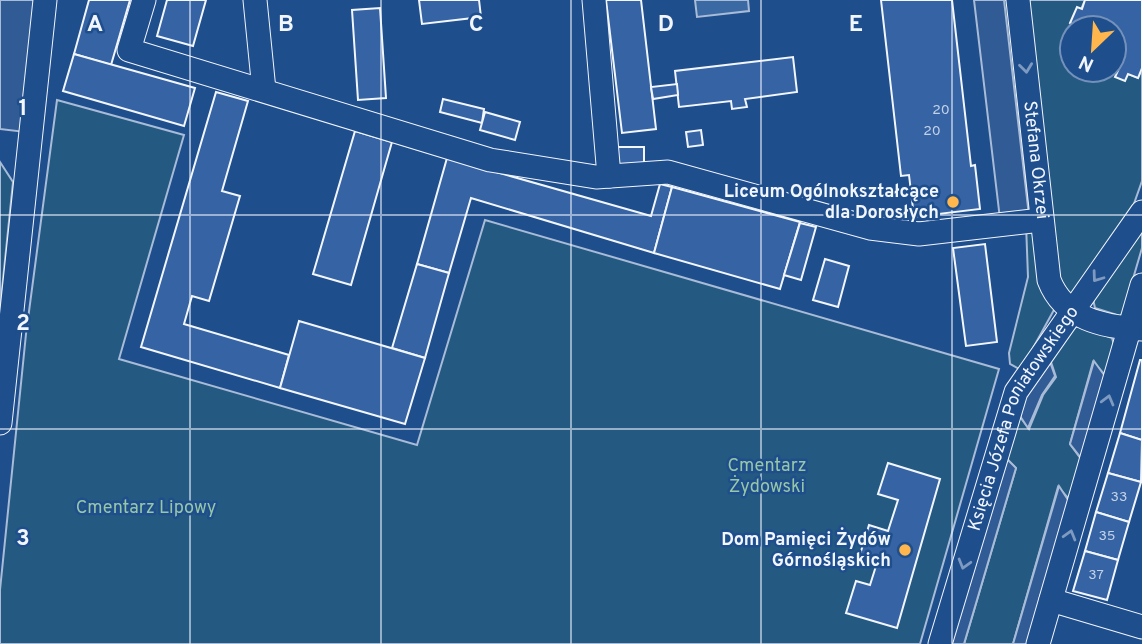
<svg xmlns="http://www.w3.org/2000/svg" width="1142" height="644" font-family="Overpass,sans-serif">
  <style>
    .green { fill: #245a82; stroke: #a8bbd7; stroke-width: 2 }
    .parking { fill: #305b95; stroke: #a8bbd7; stroke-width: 2 }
    .water { fill: #3b69a3; stroke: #a8bbd7; stroke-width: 2 }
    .building { fill: #3563a3; stroke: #f2f6ff; stroke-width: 2 }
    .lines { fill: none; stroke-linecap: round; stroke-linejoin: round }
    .minor-casing { stroke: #f2f6ff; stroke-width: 25 }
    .minor { stroke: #1f4e8c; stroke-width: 23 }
    .oneway { stroke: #7e9ac0 }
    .grid { fill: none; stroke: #f2f6ff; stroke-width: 2; stroke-opacity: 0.55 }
    .poi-dot { fill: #ffb74d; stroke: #1f4e8c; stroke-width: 2.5 }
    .labels { text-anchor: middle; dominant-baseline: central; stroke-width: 5; stroke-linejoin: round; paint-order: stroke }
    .number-label { font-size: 14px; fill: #c3d1e8 }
    .street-label { font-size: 18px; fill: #f2f6ff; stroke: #1f4e8c }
    .poi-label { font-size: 18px; font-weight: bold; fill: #f2f6ff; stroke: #1f4e8c; text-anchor: end }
    .park-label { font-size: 18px; fill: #97c8a6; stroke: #1f4e8c }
    .grid-label { font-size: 23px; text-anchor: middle; font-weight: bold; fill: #f2f6ff; stroke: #1f4e8c; stroke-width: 5; stroke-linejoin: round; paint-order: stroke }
  </style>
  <rect width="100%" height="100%" fill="#1f4e8c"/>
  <g class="green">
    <path d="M992,0h93l-20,47 7,3v20l42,-2 24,10 4,-10v113l-17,48 -52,70 -15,-23 -6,-61 -32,9z"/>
    <path d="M57,100l127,35 -65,224 298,86 68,-225 514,149 -79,275h-920v-54l26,-256z"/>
    <path d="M0,162l13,20 -13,127z"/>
    <path d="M1026,224l11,8 18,76 -34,62 -11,-6 -1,-11 19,-76z"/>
    <path d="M1142,230v18l-19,65 -3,3 -25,-8 -2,-9z"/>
    <path d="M1079,326l33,12 2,7 -9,30 -12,-13 -23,82 11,15 -12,40 -11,-12 -45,157h-49l52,-176 -12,-12 14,-42 11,15 14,-34 13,-18 -6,-18 23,-31z"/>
  </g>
  <g class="parking">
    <path d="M0,0h38l-13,132 -25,-3z"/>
    <path d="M974,0h30l25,216 -29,3z"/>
    <path d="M1049,359l6,17 -13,19 -14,33 -10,-15 2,-14z"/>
    <path d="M1094,361l13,18 -22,84 -15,-19z"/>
    <path d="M1001,453l15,15 -52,176h-19z"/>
    <path d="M1059,486l13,20 -40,138h-19z"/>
  </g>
  <path class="water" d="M695,0h53l1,11 -52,6z"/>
  <g class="building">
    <path d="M89,0h41l-19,65 -37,-11z"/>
    <path d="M167,0h39l-13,46 -36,-10z"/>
    <path d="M419,0h60l2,17 -59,7z"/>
    <path d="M606,0h35l15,129 -34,4z"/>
    <path d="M881,0h71l19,166 4,-1 5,44 -66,8 -5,-42 -8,1z"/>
    <path d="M1085,0h57v68l-4,10 -10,-4 -3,7 -10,-4 7,-15 -8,-3v-31h-41l2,-3 -5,-2 7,-16 5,2z"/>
    <path d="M380,8l6,90 -28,2 -6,-90z"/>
    <path d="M1072,31v19l-7,-3z"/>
    <path d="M74,54l121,34 -11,38 -121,-35z"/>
    <path d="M793,57l4,35 -52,7 2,8 -15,2 -1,-8 -52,6 -4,-36z"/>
    <path d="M677,84l1,11 -25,4 -2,-12z"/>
    <path d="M216,92l32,9 -26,90 18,5 -31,105 -17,-5 -8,28 105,31 -9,33 -139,-41z"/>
    <path d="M443,99l41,10 -2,14 -42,-11z"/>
    <path d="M485,112l35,10 -5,18 -35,-10z"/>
    <path d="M701,130l2,15 -15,2 -2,-15z"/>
    <path d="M355,131l37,11 -41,143 -38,-11z"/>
    <path d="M616,147h28v18h-27z"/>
    <path d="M447,158l204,58 9,-32 12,3 -18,66 -183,-55 -22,75 -32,-9z"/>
    <path d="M672,187l128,35 -20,67 -126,-36z"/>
    <path d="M800,223l16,4 -15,53 -17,-5z"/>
    <path d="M985,244l12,98 -31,4 -13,-98z"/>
    <path d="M825,259l24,7 -11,41 -25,-7z"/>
    <path d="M417,264l32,9 -24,85 -33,-10z"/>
    <path d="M299,321l126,37 -20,66 -125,-36z"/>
    <path d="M1140,360h2v80l-22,-7z"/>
    <path d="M1120,433l22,7 -1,42 -33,-9z"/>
    <path d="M888,463l52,16 -43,149 -51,-15 10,-32 14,4 6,-19 -18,-5 11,-36 19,6 10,-31 -20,-6z"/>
    <path d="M1108,473l33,9 -12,40 -33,-10z"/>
    <path d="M1096,512l33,10 -11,38 -33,-9z"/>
    <path d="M1085,551l33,9 -11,40 -34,-9z"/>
  </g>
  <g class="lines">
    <g class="minor-casing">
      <g id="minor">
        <path d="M144,0l-15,50 361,110 106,17 72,-5 202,56 49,6 122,-14"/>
        <path d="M255,0l9,90"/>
        <path d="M594,0l15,176"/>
        <path id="s1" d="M1018,0l31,280c15,39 54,47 93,49"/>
        <path d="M0,423l45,-423"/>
        <path d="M1051,600l91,27"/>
        <path id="s2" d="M940,644l76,-252 126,-180"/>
        <path d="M1038,644l104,-359"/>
      </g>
    </g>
    <use href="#minor" class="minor"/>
  </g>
  <defs><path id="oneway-chevron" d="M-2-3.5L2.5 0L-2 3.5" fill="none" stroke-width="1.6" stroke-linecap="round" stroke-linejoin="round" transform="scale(1.75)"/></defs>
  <g class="oneway">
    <use href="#oneway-chevron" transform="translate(1026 68) rotate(83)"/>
    <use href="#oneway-chevron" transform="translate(1097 277) rotate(126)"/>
    <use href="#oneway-chevron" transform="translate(1108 400) rotate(-75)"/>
    <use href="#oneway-chevron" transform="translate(1070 535) rotate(-74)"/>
    <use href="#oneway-chevron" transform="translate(964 564) rotate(106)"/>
  </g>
  <path class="grid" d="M190,0v644M381,0v644M571,0v644M761,0v644M952,0v644M0,215h1142M0,429h1142"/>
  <g class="poi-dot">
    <circle cx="953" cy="202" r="7"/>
    <circle cx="905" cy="550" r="7"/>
  </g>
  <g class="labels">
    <g class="number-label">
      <text x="941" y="110">20</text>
      <text x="932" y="131">20</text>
      <text x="1119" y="497">33</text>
      <text x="1107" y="536">35</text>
      <text x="1096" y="575">37</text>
    </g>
    <g class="street-label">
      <text stroke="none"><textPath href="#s1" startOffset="161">Stefana Okrzei</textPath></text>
      <text stroke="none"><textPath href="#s2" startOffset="242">Księcia Józefa Poniatowskiego</textPath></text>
    </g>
    <g class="poi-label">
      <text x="939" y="192">Liceum Ogólnokształcące<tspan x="939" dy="21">dla Dorosłych</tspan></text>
      <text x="891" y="540">Dom Pamięci Żydów<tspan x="891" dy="21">Górnośląskich</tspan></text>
    </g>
    <g class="park-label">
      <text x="767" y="466">Cmentarz<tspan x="767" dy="21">Żydowski</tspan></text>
      <text x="146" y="508">Cmentarz Lipowy</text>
    </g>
  </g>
  <g class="grid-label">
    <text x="95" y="31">A</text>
    <text x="286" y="31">B</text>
    <text x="476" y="31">C</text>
    <text x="666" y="31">D</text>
    <text x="856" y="31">E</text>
    <text x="23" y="115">1</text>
    <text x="23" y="330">2</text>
    <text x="23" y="545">3</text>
  </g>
  <g transform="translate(1093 49) rotate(205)"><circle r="33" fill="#1f4e8c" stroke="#7391ba" stroke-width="2"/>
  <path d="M0-5L12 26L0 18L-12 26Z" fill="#ffb74d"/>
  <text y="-10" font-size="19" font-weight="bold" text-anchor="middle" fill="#f2f6ff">N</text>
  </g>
</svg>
